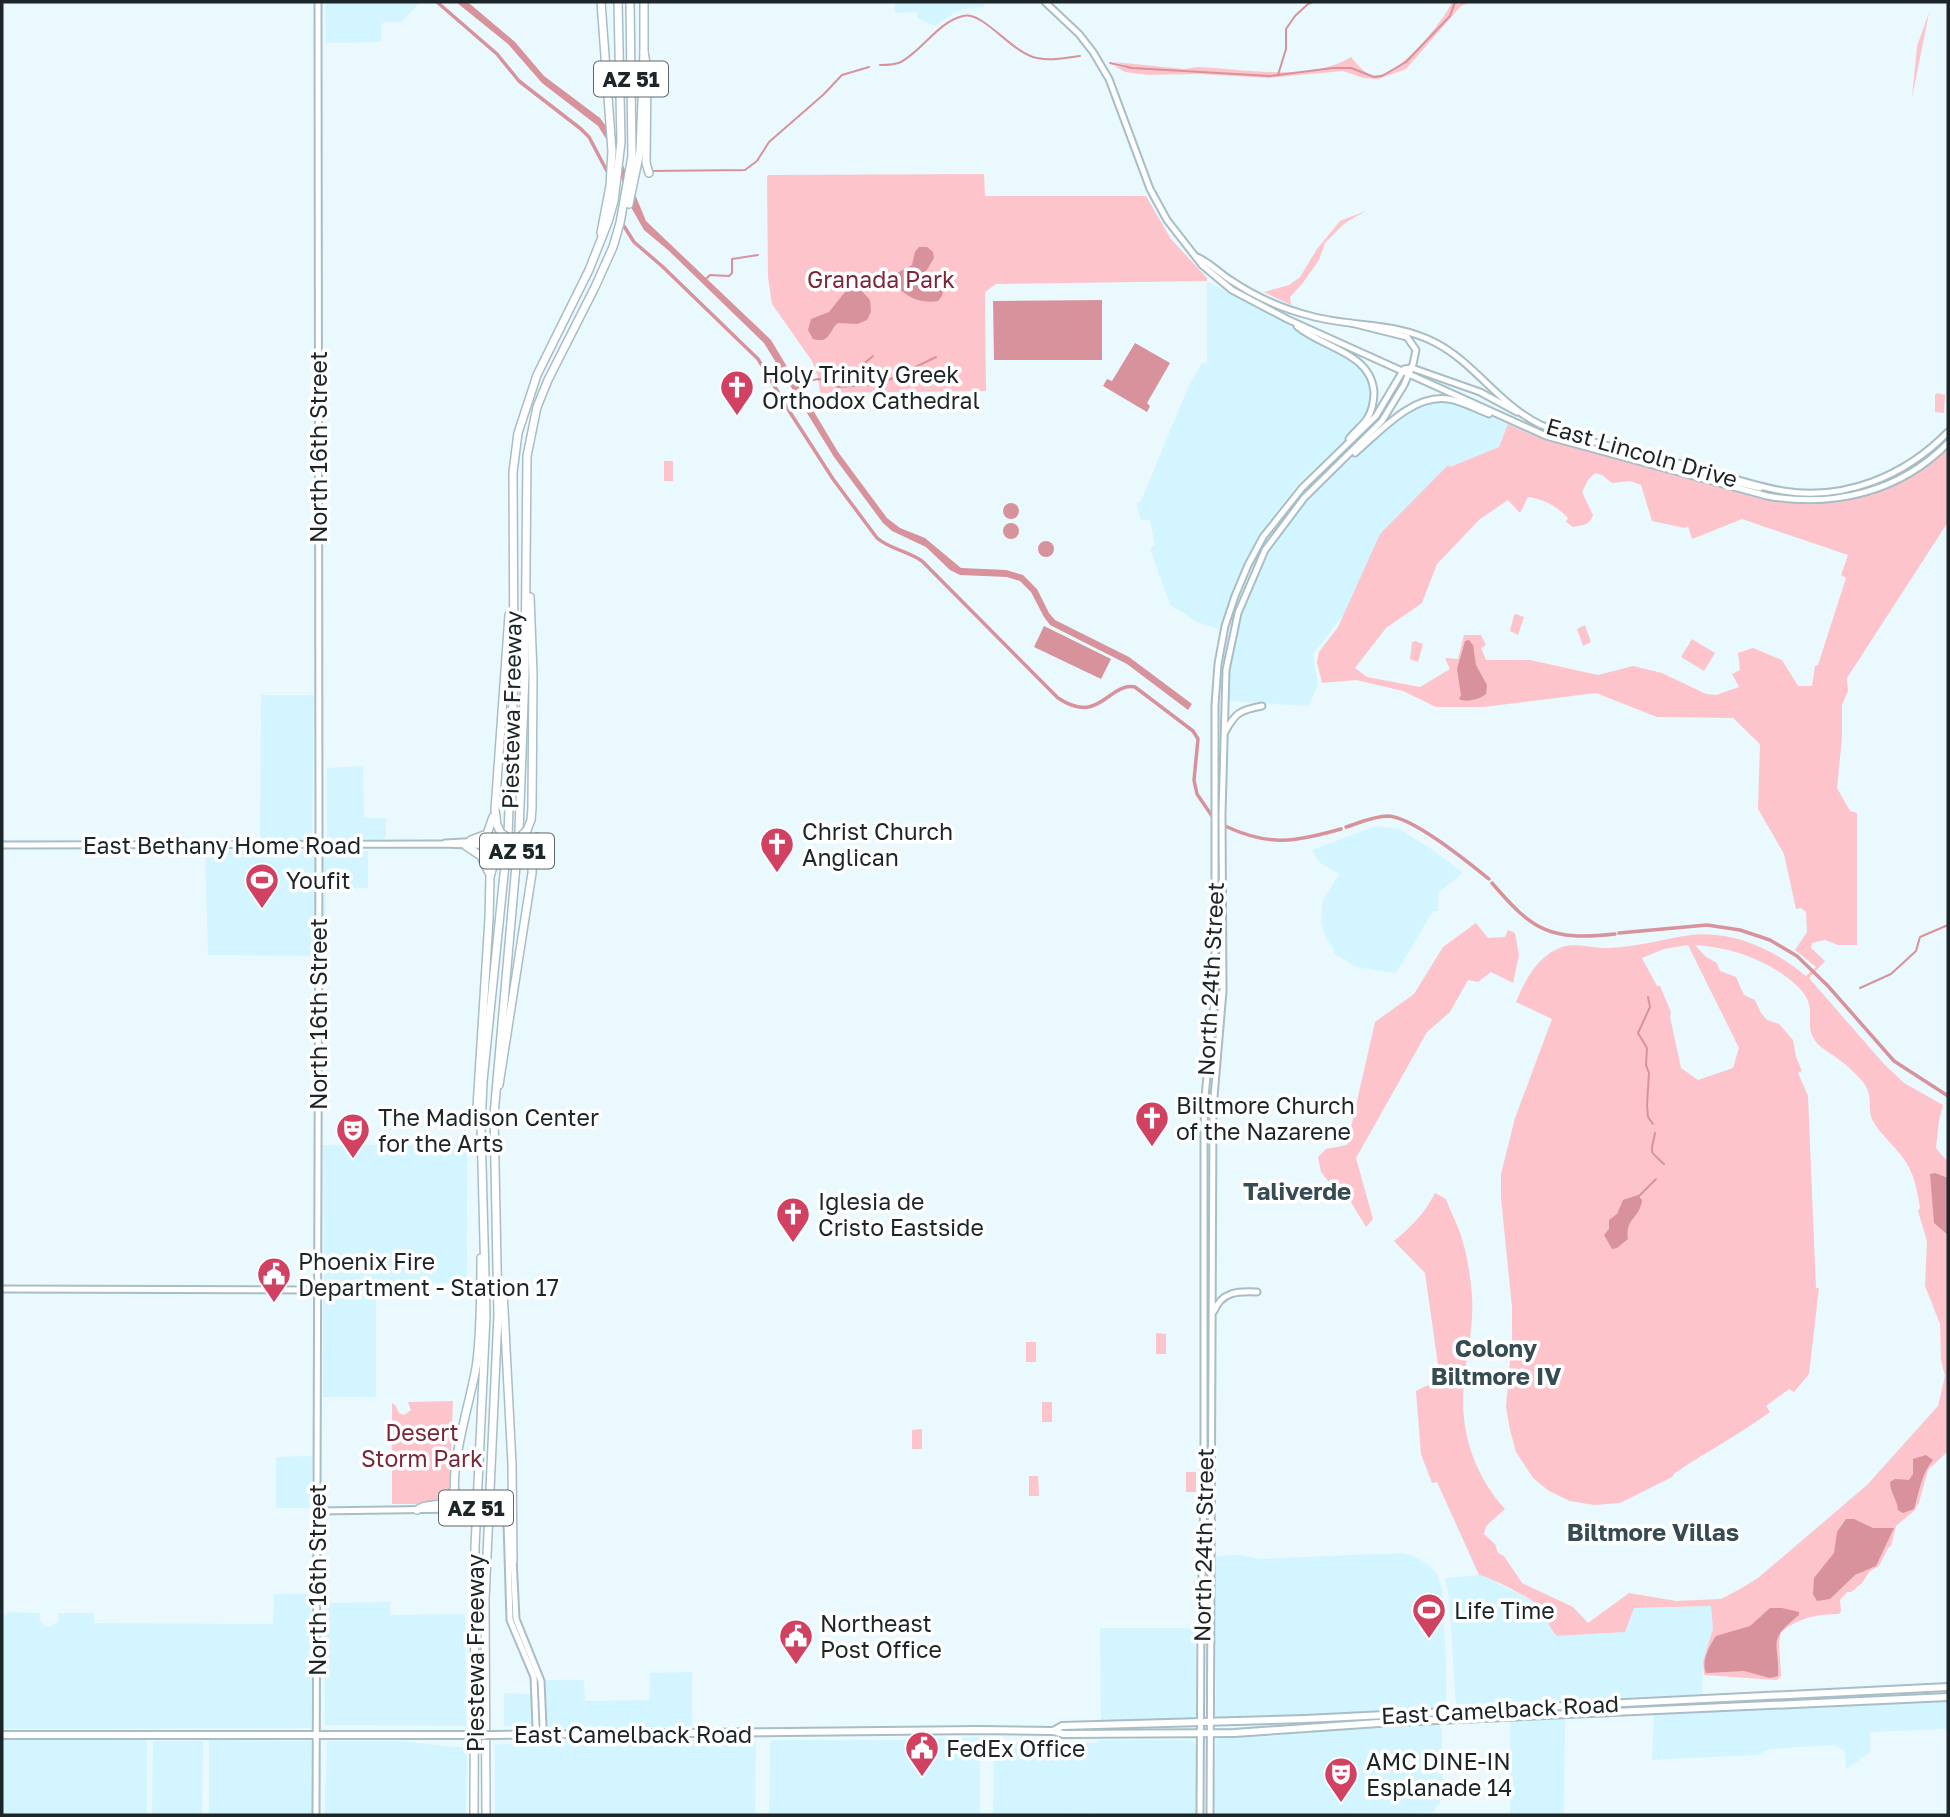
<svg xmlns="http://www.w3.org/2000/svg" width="1950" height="1817" font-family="'Golos Text',sans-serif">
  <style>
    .built { fill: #d3f5ff }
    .green { fill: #fdc5cb; fill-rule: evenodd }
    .water { fill: #d8929b }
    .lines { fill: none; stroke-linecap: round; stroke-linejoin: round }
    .stream { stroke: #d8929b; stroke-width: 2 }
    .canal { stroke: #d8929b; stroke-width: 3.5 }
    .secondary-casing { stroke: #a7bec6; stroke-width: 9 }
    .primary-casing { stroke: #a7bec6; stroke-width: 10 }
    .highway-casing { stroke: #a7bec6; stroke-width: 10 }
    .secondary { stroke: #fff; stroke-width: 5 }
    .primary { stroke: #fff; stroke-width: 6 }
    .highway { stroke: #fff; stroke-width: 7 }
    .primary-bridge-casing { stroke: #a7bec6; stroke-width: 10; stroke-linecap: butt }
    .highway-bridge-casing { stroke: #a7bec6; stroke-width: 10; stroke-linecap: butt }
    .primary-bridge { stroke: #fff; stroke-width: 6 }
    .highway-bridge { stroke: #fff; stroke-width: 7 }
    .labels { text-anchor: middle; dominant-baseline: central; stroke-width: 7; stroke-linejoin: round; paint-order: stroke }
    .shield { fill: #fff; stroke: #606668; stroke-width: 2 }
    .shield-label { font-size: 21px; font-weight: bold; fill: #1c2528 }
    .park-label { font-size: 23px; fill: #7a2739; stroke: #fff }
    .poi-label { font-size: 23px; fill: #1c2528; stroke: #fff; text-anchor: start }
    .street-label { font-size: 23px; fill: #1c2528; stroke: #fff }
    .neighbourhood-label { font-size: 24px; font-weight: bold; fill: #374c52; stroke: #fff }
  </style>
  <rect width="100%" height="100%" fill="#eaf9fd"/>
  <g class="built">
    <path d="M325,2h95l-19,20h-17l-3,3v17l-55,1z"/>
    <path d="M895,2h89v5l-16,1 -12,4 -21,14 -18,-8v-6l-22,1z"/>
    <path d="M1207,281l150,80 11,15 4,20 -1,10 -9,17 -62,59 -33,41 -33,64 -14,43 -22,-8 -28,-17 -20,-57 5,-2 -5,-26h-10l-3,-17 4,-2 48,-116 13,-22h5z"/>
    <path d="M1437,400l24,4 47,20 -9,23 -50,20 -1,-2 -67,69 -36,79 -32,41 5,30 -9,22 -79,-5 -2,-3v-21l5,-33 9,-34 35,-73 18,-25 28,-30 87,-72 14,-7z"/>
    <path d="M261,695h53l-2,145h-52z"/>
    <path d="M363,766l1,52h22v18l-3,3 -56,-1v-70z"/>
    <path d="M1376,826l23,3 32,20 32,24 -24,19 -1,19h-5l-37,62 -40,-6 -22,-14v-3l-9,-14 -4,-16 2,-20 16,-26 -20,-12 -7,-12z"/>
    <path d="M205,851h163v37l-42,1 -1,70 -12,-3 -105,-1z"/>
    <path d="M467,1144v139l-143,1 -1,-139z"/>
    <rect x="323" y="1294" width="53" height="103"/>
    <path d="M312,1456v49l-5,3h-31v-51z"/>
    <path d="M1401,1553l11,2 16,9 8,9 6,15 4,76v42l-4,2h-16l-130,8 -80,2 -2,-6 2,-21 -2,-91 2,-44 24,-1 20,4z"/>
    <path d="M1478,1575h9l10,8 40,20 20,33 68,-4 9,-24 77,-2 2,23 -10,32 -1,33 -246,11 -7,-108 -4,-19z"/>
    <path d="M274,1594h38l-1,134 -309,1v-114h5v-3l33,1v8l5,5 5,1 9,-6 -1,-8h36v10l179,1z"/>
    <path d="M390,1602v13l75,-1 1,112 -141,-1 -1,-122z"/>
    <path d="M1100,1628h96v92l-95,2z"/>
    <path d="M692,1672v55l-143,1 -4,-4 -2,-44h41l1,21 64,-1 1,-27z"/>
    <path d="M504,1693l29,1v29l-3,2 -26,1z"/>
    <path d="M1948,1700v29l-78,3v20l-24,17 -1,-18 -11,-6 -64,4 -13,6 -105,5 2,-48z"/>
    <path d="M1565,1717l-1,98h-54v-96z"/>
    <path d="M1407,1725h31l4,3 1,70 -10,14 -41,3h-179l3,-74 2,-3 58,-2 14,-3z"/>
    <path d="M977,1737l3,3v75h-211l1,-72 2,-3h134z"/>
    <path d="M752,1739l4,4 -1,72h-260v-70l51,-4z"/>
    <rect x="2" y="1740" width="145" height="75"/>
    <path d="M209,1740l102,1 1,74h-103z"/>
    <path d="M1097,1740h94l6,6v69h-100l-1,-2 -103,2 1,-73 103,1z"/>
    <path d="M153,1741h50l-1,74h-50z"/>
    <path d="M327,1741h72l68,7 -1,67h-141z"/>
  </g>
  <g class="green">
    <path d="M1452,2h21l-12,4 -55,63 -28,10 -15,-1 -20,-7 -75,7 -69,-4 -51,1 -23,-3 -11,-6 23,3 -23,-7 70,7 14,-2c44,2 114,15 153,-10 5,6 13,16 21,18 25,5 71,-53 80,-73z"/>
    <path d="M1929,13l-17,85 5,-52z"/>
    <path d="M984,174l1,22h161l25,43 36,39v3l-211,3 -11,8 1,99 -166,2 -2,-16 -6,-16 -40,-57 -4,-27 -1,-100 1,-2z"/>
    <path d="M1366,211l-21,12 -20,20 -6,17 -17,24 -12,13 1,8 -27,-13 25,-7 11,-8 17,-28 23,-28z"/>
    <path d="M1937,393l8,2 -1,18 -9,-1v-17z"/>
    <path d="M1508,424c35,18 74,25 112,35 39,11 78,23 118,32 27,7 56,15 84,13 49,-4 88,-26 126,-54v72l-101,156 1,13 -6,14v32l-5,51 13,23 7,2v132h-19l-13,-5 -13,3 -1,5 14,13 -16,17 75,86 20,19 39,22 -4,16 -3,27 12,14v289l-20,19 -9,32 -4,8 -19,16 -5,20 -3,2 -9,18 -9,5 -8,12 -11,9h-4l-7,8 1,11 -2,3c-22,0 -41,4 -58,18l-2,11 2,33 -4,4 -73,-5 -1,-14 10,-32 -2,-23 -77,2 -9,24 -68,4c-8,-8 -11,-20 -18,-30 -5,-6 -52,-31 -60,-31l-42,-93 -5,1 -11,-29 -5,-63 24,-12 -15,-106 -31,-32c17,-14 31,-28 41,-48l11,6c3,9 7,16 10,24 10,21 14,50 16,73 2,29 -5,56 -8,85 -5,48 9,93 41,128l-19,17 -2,8 11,10 3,9 6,3 18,27 51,24 15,16 41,-30 47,8 45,-2 19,-10 18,-11 109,-93 71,-79 7,-30 -4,-16 -1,-36 -15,-38 2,-45 -9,-30 2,-3c-3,-18 -6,-36 -17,-50 -9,-13 -23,-24 -30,-37 -6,-11 0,-25 -8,-36 -6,-9 -18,-20 -27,-26 -8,-7 -19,-11 -24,-20 -11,-19 6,-32 -17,-53 -26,-25 -66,-39 -102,-41l11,12 11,6 3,8 16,6 8,18 11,5 6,13 6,7 12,4 14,16 3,17 6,14 -4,2 10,23 8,192h3l-10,86 -15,18 -5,-3 -23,17 4,6c-31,23 -64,40 -95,61l-3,4 -52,26 -26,2 -24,-4 -21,-10 -16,-13 -17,-26 -6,-22 -4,-23 6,-69v-31l-11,-109v-24l14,-56 37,-99 -36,-17c9,-22 22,-47 46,-55 14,-5 34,2 48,1 25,-1 50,-8 74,-12 45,-8 88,12 122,40l10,-9 -21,-17 12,-18 -1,-20 -5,-4 -5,1 -12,-55 -26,-45 2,-65 -27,-26 -76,-1 -61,-24 -113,14h-47l-33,-16 -47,-11 -34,3 -5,-21 2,-10 19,-25 42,-93 68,-69 2,2 49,-20zM1595,473l7,2 10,8 18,-2 11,4 11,36 33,7 3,-2 4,13 50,-20 106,36 -7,20 5,3 -28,87 -3,1 -3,20h-14l-16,-26 -29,-12 -15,5 2,17 -8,4 7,13 -23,8 -10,-1 -44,-21 -29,-7 -35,9 -68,-15h-44l-5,-12 5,-3 -5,-10h-17l-6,24 -13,-1 5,11 -30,18 -53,-10 -12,-9 31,-40 36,-25 15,-39 43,-45 28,-19 12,13 8,-16c17,2 28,9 40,21l-2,4 7,5c10,-2 17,-2 20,-12l-11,-23 6,-12zM1688,945l51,103 -6,20 -35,12 -17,-12 -11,-51 1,-5 -11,-26h-3l-15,-28 22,-9z"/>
    <rect x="664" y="461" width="9" height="20"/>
    <path d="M1516,614l8,3 -6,18 -8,-4 4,-16z"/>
    <path d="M1585,625l6,17 -8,4 -6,-17z"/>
    <path d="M1692,639l23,14 -11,18 -23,-14z"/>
    <path d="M1415,641l8,3 -5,18 -8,-3 2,-17z"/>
    <path d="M1476,923l12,15 17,-1 3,-7 7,3 4,22 -6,28 -22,-11 -13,10 -10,-2 -18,32 -23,20 -71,126 17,61 -7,8 -15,-25 -9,-3 -21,-27 -3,-15 8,-8 21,-4 28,-123 39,-28 29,-47z"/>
    <path d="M1156,1333l10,1v20h-10z"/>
    <rect x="1026" y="1342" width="10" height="20"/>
    <path d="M453,1401l-4,96 -14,7h-43v-101l4,3 3,7 5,2 7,-5 -3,-8z"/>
    <rect x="1042" y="1402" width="10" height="20"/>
    <path d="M922,1429v20h-10v-19z"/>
    <rect x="1186" y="1472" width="10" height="20"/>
    <path d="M1029,1476h9l1,20h-10z"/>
  </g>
  <g class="water">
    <path d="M456,2h11l3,2 45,38 29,34 56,42 8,11 38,92 125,119 67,112 49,66 13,10 25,10 36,30 45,2 17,5 14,14 12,24 6,7 74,37 63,47 -4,6 -61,-46 -77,-39 -6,-8 -13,-25 -11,-11 -13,-4 -47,-2 -10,-5 -24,-23 -34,-16 -9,-8 -49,-66 -70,-114 -96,-93 -24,-20 -12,-21 -22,-64 -12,-19 -56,-43 -34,-39z"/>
    <path d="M919,247h8l6,5 1,6 -9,15 2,8 16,10 -1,5 -4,5c-17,3 -34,-4 -43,-18l2,-10 15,-8 3,-13z"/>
    <path d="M854,289l7,1 9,10 1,12 -4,8 -10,4 -19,-1c-10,8 -7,21 -25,16l-5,-9 3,-11 18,-7 16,-20z"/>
    <path d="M1102,300v60h-108l-1,-59z"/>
    <path d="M1135,343l35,20 -23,40 3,3 -3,6 -44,-26 4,-7 5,2z"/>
    <circle cx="1011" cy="511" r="8"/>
    <circle cx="1011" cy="531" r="8"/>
    <circle cx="1046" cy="549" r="8"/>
    <path d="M1044,626l67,33 -10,20 -67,-32z"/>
    <path d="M1469,640l4,5 3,20 11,20 -1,9c-6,5 -20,9 -27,5l2,-4 -4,-26 8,-28z"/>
    <path d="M1935,1173l13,5v57l-14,-12 -4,-49z"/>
    <path d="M1638,1195l4,5c-2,19 -17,17 -14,39l-11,9 -5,1 -8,-14 5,-6v-9l8,-6 6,-14z"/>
    <path d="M1926,1455l7,5c-12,14 -14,33 -19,49l-11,4 -5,-3c-1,-11 -8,-18 -8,-28l5,-3 14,1 4,-6v-15z"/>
    <path d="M1846,1519h8l19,9h21l-18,38 -21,9 -25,24 -13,2 -4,-7 1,-16 20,-25 3,-21z"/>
    <path d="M1770,1608h12l17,4v3c-34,27 -19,27 -21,61l-8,2 -26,-7 -38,2c-5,-11 3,-27 10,-37l34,-10z"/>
  </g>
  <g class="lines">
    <g class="stream">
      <path d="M1110,63l22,5 138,8 63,-8h18l23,9 8,-1 24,-14 44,-46 5,-14"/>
      <path d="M880,65c7,0 15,0 21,-3 22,-12 37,-40 62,-46 21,-5 48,37 74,42 14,3 29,0 43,-2"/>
      <path d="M1278,75l8,-26v-20l9,-13 13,-12 5,-2"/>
      <path d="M651,171l94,-1 12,-9 12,-19 54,-47 19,-20 27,-8"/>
      <path d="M706,279l4,-4 19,1 3,-3v-14l26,-4"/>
      <path d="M867,291l6,-4 22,-4"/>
      <path d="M826,381l28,-9 19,-16"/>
      <path d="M797,382l6,-3 5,2 10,-2 11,2 9,6 34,-2 19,-6 45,-22"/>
      <path d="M1860,988l31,-14 25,-23 4,-14 28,-12"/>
      <path d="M1648,997l2,10 -12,26 9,15 -1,17 3,8 -2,32 1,12 5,7"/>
      <path d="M1655,1133c-4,22 -7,16 9,31"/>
      <path d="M1639,1196l17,-17"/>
    </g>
    <g class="canal">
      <path d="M437,2l60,52 22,27 62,48 8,8 20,38"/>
      <path d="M622,223l12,19 29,25 95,92 20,33"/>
      <path d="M784,403l49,76 44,59c13,11 30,13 45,23l136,137c42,28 50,-16 77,-11l58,44 5,8 -4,41 3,14 15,22"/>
      <path d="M1225,826c45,21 70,16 116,3"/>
      <path d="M1346,827c13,-4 28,-11 42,-11 25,1 81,47 101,63"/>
      <path d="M1492,883c41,48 58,58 123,51"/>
      <path d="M1619,933l88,-8 33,5 30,10 27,16 31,30 66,75 54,35"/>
    </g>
    <g class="secondary-casing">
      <g id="secondary">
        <path d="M1045,2l34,32 14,18 16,27 41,110 17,31 35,45 30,25 55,29 259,117 221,60c66,12 133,-4 181,-53"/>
        <path d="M1197,257c14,6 23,17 35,24 24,16 51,28 79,35 43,12 83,5 125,27 40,21 62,61 105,82 46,17 96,28 144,40 33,8 65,20 98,26 62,10 122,-15 165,-59"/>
        <path d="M1297,326c25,22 74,26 77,66 0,9 -2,19 -7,27 -5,7 -13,13 -18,20"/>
        <path d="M1355,453c25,-21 57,-59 93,-54 14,2 28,10 41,15"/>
        <path d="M1662,464l33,8 9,-1"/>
        <path d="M1708,479l10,-1 42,10"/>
        <path d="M1225,732c10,-19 15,-22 37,-26"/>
        <path d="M445,843l55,-3"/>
        <path d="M2,845l440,-1 57,2"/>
        <path d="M2,1289l315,1"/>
        <path d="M1214,1311c8,-19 23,-20 43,-19"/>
        <path d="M317,1511l143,-2"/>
        <path d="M496,1512l7,2 4,8 3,98 24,57 2,49 4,9"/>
        <path d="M513,1558l3,61 25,62 2,45 -3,9"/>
        <path d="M1202,1620l4,7 2,12 3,3"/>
        <path d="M1202,1623l3,-9 2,-23"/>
        <path d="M316,1815l3,-971 -1,-842"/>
        <path d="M1200,1815l1,-196 3,-127v-365l1,-30 10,-106v-286l3,-41 7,-38 10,-30 13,-31 15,-28 39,-49 74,-72 28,-47 8,-1 68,24 37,20"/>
        <path d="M1210,1815l3,-706 10,-118 -1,-177 4,-144 12,-57 27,-63 39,-52 78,-77 22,-36 9,-21 3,-14 -9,-13 -56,-14"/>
      </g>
    </g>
    <g class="primary-casing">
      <g id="primary">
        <path d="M1053,1731l9,-5 243,-7 643,-32"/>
        <path d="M2,1735h463"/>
        <path d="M495,1735l484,-5 74,1 10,3 171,-1 159,-11 555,-25"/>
      </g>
    </g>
    <g class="highway-casing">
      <g id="highway">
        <path d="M644,2v50l3,17 -1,94 3,10"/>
        <path d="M629,204l11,-53 4,-99"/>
        <path d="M601,233l9,-47 2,-35 -11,-149"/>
        <path d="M527,830l4,-10 1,-12 1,-134 -3,-77"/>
        <path d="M501,833l-4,-8 -2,-15 14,-195"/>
        <path d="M471,840l16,-6 6,-17"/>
        <path d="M466,846l15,10 8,17"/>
        <path d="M499,1085l33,-212 1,-25 4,-11"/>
        <path d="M477,1107l12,-188 1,-42 5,-18 6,-7"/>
        <path d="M503,1291l9,173 1,97"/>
        <path d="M459,1509c-16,-30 14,-113 18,-148 4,-34 4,-69 4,-103"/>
        <path d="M495,1509l13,-3 4,-9"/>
        <path d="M417,1510c14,-11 27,3 36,-19"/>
        <path d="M474,1815l1,-268 11,-232 -5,-188 2,-46 25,-246 6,-160 -1,-203 5,-39 19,-58 52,-105 19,-48 6,-21 7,-59 -3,-140"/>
        <path d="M486,1815l-1,-216 13,-284 -4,-200 25,-284 6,-157 2,-218 10,-49 11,-27 47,-93 18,-40 7,-24 12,-67 -2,-154"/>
      </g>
    </g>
    <use href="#secondary" class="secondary"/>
    <use href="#primary" class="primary"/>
    <use href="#highway" class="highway"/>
    <g class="primary-bridge-casing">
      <path id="primary-bridge" d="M465,1735h30"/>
    </g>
    <g class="highway-bridge-casing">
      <g id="highway-bridge">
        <path d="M501,833l18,12"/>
        <path d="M505,844l15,-7 7,-7"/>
        <path d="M505,844l18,14"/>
        <path d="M463,1509h32"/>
      </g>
    </g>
    <use href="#primary-bridge" class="primary-bridge"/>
    <use href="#highway-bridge" class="highway-bridge"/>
  </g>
  <defs>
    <g id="church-pin" transform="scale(1.75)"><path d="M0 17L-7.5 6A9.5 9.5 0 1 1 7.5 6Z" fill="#d14262" stroke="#fff"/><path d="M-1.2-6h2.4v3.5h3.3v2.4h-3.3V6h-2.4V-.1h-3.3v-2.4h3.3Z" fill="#fff"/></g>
    <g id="stadium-pin" transform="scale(1.75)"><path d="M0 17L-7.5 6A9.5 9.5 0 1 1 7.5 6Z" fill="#d14262" stroke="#fff"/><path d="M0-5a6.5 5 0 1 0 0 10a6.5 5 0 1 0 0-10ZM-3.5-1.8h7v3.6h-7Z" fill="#fff"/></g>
    <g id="theatre-pin" transform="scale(1.75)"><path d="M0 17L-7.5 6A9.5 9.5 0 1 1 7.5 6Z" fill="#d14262" stroke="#fff"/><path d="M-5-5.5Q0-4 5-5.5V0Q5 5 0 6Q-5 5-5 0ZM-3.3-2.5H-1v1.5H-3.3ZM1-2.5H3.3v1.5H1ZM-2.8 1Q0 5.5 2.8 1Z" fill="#fff"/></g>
    <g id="civic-pin" transform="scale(1.75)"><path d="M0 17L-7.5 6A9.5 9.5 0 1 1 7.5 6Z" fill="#d14262" stroke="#fff"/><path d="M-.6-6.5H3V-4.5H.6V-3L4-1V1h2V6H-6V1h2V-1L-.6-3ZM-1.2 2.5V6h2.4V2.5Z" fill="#fff"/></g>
  </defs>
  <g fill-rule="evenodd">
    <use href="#church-pin" x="737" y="387"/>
    <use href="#church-pin" x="777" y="844"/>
    <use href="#stadium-pin" x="262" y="880"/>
    <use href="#church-pin" x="1152" y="1118"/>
    <use href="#theatre-pin" x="353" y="1130"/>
    <use href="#church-pin" x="793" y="1214"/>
    <use href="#civic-pin" x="274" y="1274"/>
    <use href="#stadium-pin" x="1429" y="1610"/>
    <use href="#civic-pin" x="796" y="1636"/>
    <use href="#civic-pin" x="922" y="1748"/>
    <use href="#theatre-pin" x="1341" y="1774"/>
  </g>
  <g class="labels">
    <g class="shield">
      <rect x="594" y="61.5" width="74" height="35" rx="5"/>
      <rect x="480" y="833.5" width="74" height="35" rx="5"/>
      <rect x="439" y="1490.5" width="74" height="35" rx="5"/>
    </g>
    <g class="shield-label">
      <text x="631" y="79">AZ 51</text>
      <text x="517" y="851">AZ 51</text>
      <text x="476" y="1508">AZ 51</text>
    </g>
    <g class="park-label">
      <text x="881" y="279">Granada Park</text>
      <text x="422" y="1432">Desert<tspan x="422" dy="26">Storm Park</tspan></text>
    </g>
    <g class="poi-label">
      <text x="762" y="374">Holy Trinity Greek<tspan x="762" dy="26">Orthodox Cathedral</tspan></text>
      <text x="802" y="831">Christ Church<tspan x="802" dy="26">Anglican</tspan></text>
      <text x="286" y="880">Youfit</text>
      <text x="1176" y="1105">Biltmore Church<tspan x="1176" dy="26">of the Nazarene</tspan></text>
      <text x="378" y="1117">The Madison Center<tspan x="378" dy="26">for the Arts</tspan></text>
      <text x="818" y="1201">Iglesia de<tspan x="818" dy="26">Cristo Eastside</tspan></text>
      <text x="298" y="1261">Phoenix Fire<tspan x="298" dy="26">Department - Station 17</tspan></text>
      <text x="1454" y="1610">Life Time</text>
      <text x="820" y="1623">Northeast<tspan x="820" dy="26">Post Office</tspan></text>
      <text x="946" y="1748">FedEx Office</text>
      <text x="1366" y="1761">AMC DINE-IN<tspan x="1366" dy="26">Esplanade 14</tspan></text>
    </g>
    <g class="street-label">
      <text transform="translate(318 447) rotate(-90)">North 16th Street</text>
      <text transform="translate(1642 452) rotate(16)">East Lincoln Drive</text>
      <text transform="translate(511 710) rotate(-89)">Piestewa Freeway</text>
      <text x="222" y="845">East Bethany Home Road</text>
      <text transform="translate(1210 979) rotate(-87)">North 24th Street</text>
      <text transform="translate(318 1014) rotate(-90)">North 16th Street</text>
      <text transform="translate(1203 1545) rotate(-89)">North 24th Street</text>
      <text transform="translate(317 1580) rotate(-90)">North 16th Street</text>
      <text transform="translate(475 1653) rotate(-90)">Piestewa Freeway</text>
      <text transform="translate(1500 1709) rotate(-3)">East Camelback Road</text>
      <text x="633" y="1734">East Camelback Road</text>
    </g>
    <g class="neighbourhood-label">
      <text x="1297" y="1190">Taliverde</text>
      <text x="1496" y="1347">Colony<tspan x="1496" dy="28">Biltmore IV</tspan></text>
      <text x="1653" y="1531">Biltmore Villas</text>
    </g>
  </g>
  <rect width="1950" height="1817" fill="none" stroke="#1c2528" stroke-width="7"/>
</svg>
